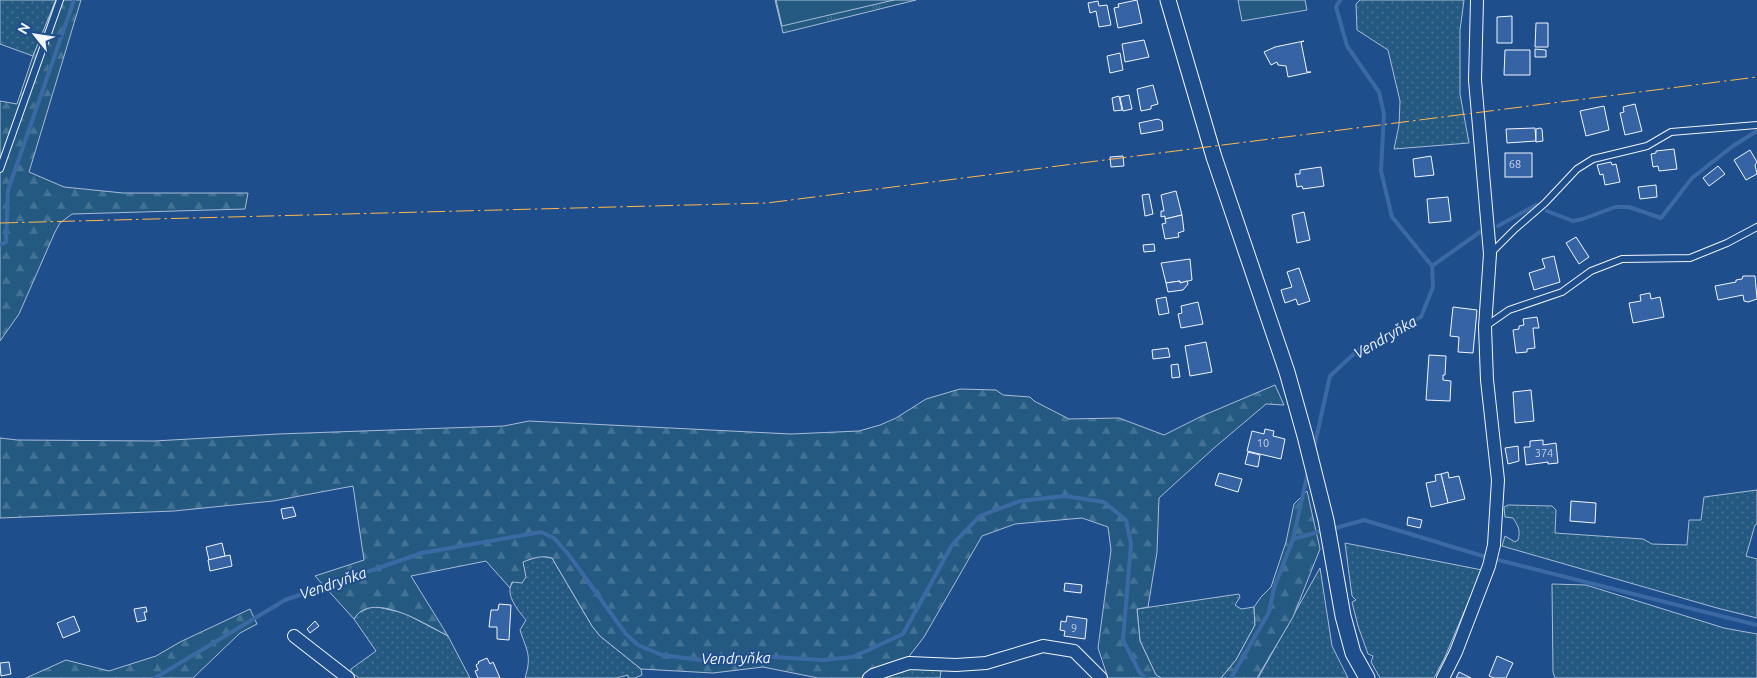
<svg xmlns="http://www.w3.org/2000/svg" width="1757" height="678" font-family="Ubuntu,sans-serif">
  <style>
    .grass { fill: url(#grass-dots); stroke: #a8bbd7 }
    .forest { fill: url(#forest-firs); stroke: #a8bbd7 }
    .park { fill: url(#park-tufts); stroke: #a8bbd7 }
    .pitch { fill: #245a82; stroke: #a8bbd7 }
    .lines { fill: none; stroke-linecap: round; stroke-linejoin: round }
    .stream { stroke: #3b69a3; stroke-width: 4 }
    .building { fill: #3563a3; stroke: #f2f6ff }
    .service-casing { stroke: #f2f6ff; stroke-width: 8 }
    .minor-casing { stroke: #f2f6ff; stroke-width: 14 }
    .tertiary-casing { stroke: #f2f6ff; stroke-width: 17 }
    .service { stroke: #1f4e8c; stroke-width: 6 }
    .minor { stroke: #1f4e8c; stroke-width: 12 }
    .tertiary { stroke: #1f4e8c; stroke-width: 15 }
    .power { stroke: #ffb74d; stroke-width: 1; stroke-dasharray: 18 4 2.5 4; stroke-linecap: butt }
    .labels { text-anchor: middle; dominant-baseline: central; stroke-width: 4; stroke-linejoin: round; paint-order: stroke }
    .number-label { font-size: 11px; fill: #c3d1e8 }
    .water-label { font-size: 15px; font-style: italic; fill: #f2f6ff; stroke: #1f4e8c }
  </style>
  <defs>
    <pattern id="grass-dots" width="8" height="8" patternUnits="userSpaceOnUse" patternTransform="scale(1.25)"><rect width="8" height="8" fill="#245a82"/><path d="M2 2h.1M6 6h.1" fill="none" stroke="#447295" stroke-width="1.8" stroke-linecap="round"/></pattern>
    <pattern id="forest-firs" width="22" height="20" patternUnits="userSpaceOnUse" patternTransform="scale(1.25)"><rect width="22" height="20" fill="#245a82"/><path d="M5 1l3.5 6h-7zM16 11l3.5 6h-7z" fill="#447295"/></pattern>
    <pattern id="park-tufts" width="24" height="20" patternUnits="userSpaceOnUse" patternTransform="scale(1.25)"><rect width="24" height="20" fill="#245a82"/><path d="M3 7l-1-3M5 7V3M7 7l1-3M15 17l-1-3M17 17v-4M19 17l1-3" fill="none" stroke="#447295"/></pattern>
  </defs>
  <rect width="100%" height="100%" fill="#1f4e8c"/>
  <g class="grass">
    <path d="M0,0h56l-23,56 -33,-12z"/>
    <path d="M1360,0h104l-4,30v64l9,49 -75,6 5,-24 1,-24 -12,-51 -31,-20 -1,-26z"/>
    <path d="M1757,490v34l-2,1 -9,31 11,3v59l-40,-10 -215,-62 3,-10 10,6 3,-2c3,-10 0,-14 -5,-22l-8,-1 -1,-10 4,-2 44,1 4,4 -1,23 88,6 9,5 35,1 2,-25h12l3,-23z"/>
    <path d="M1345,543l137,27 -38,89 -10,19h-54l-9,-16 2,-6 -5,-2 -10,-28 -6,-24 4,-2 -4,-4z"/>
    <path d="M540,556l12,2 40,68 8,10 41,33 1,6 -7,3h-7v-3l-12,3h-91c7,-23 2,-26 -5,-48l6,-10c-7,-8 -20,-24 -15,-35 3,-6 10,-10 14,-14l-3,-9z"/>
    <path d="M1320,568l12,78 16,32h-90z"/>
    <path d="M1552,584l34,1 138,43 33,6v44h-202l-2,-6z"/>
    <path d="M1239,594l1,3 -5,8 6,4 13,-2 1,18 -19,35 -15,18h-60l-5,-3 -16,-34 -3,-32z"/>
    <path d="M373,606l31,7 44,23 22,42h-111l-8,-6v-3l25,-18 -22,-32 4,-6z"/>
    <path d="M912,668h22l7,3 -1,7h-61z"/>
  </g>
  <g class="forest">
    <path d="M56,0h25l-52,172 35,15 59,6h125l-3,16 -173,5 -12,9 -5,9 -36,82 -19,27v-240l17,3 16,-48z"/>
    <path d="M1275,385l9,20 -18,-1 -52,44 -55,50 -2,54 -9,55 -11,2 3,32 16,34 5,3h-53l-10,-30 13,-98 -3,-23 -26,-9 -67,6 -33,12 -58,101 -17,22 -46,19h-43l-55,-11 -50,6 -72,-4 -41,-33 -8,-10 -40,-68c-11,-3 -19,0 -29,4l3,15 -4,6 -10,-1 -2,6 -24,-27 -75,15 37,60c-21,-11 -77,-47 -94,-17l-39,-43 49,-16 -11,-74 -80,15 -99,10 -174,7v-80l17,2 137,1 124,-7 226,-8 25,-5 262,13 68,-3 21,-6 16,-7 30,-19 34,-10 36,1 7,5 27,2 4,4 35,18 50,-1 45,17 38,-19z"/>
    <path d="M1307,491l13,58 -27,68 -36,61h-36l15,-18 19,-35 -1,-18 7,-10 10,-10 15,-45 8,-38z"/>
    <path d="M250,609l7,15 -17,9 -47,45h-167l40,-18 43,11 47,-15 24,-14z"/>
  </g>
  <path class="park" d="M775,0h141l-133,33z"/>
  <g class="pitch">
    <path d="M776,0h118l-112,26z"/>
    <path d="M1238,0h67l2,10 -65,11z"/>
  </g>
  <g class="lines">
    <g class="stream">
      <path d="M1547,211l26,10 10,-2 32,-12h14l32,11 31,-40 41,-32 24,-15"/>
      <path d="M1498,226l38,-21"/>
      <path d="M0,245l6,-3 2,-52 66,-190"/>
      <path d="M1432,266l48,-34"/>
      <path d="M1314,448l16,-72 28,-26 63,-33 12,-30 -1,-21 -40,-49 -11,-46 3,-57 -5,-22 -32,-46 -11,-39 4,-7"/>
      <path d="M1332,529l32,-9 122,37 271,68"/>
      <path d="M1293,539l32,-9"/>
      <path d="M155,678l130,-78 137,-47 119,-21 13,6 15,17 56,78 13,12 24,10 47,6 50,-5 64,4 30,-3 50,-23 49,-89 28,-29 40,-15 45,-5 39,6 22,18 5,24 -8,96 17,33 6,5"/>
      <path d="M1231,678l38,-66 5,-24 19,-49 15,-67"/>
    </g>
  </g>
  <g class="building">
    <path d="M1137,0l5,23 -24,5 -4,-20 5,-1 -1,-3z"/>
    <path d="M1098,1l1,5 8,-1 4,20 -12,2 -3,-16 -6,2 -2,-10z"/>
    <path d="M1512,16v27h-15v-26z"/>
    <path d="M1536,23h12v24h-13z"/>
    <path d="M1144,40l5,17 -24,5 -3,-18z"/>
    <path d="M1304,41l-3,1 6,30h4l-23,5 -2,-11 -8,-1 -1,-3 -6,3 -7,-13 11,-5z"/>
    <path d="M1535,49l11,1v7h-11z"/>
    <path d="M1505,50h25v25h-26z"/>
    <path d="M1120,53l3,17 -13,3 -3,-17z"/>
    <path d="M1153,85l5,19 -7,2v3l-10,2 -4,-22z"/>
    <path d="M1129,95l3,14 -9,2 -3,-14z"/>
    <path d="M1119,96l3,14 -8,1 -2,-13z"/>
    <path d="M1635,104l7,27 -17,4 -5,-22 4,-1 -1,-5z"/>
    <path d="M1604,106l5,24 -23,6 -6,-25z"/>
    <path d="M1158,119l4,2 1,9 -22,4 -2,-11z"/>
    <path d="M1535,128l1,13 -29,2 -1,-14z"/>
    <path d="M1540,128l2,1 1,12 -7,1v-13z"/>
    <path d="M1674,149l3,20 -18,2 -1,-5 -5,1 -2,-13 5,-1v-2z"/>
    <path d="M1750,150l7,12 -2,3 2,9 -11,6 -12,-20z"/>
    <rect x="1505" y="153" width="27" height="24"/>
    <path d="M1123,156l1,10 -13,1 -1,-10z"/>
    <path d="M1431,156l3,19 -19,2 -2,-18z"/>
    <path d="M1611,162l1,3 4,-1 4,18 -15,3 -2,-11 -3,1 -3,-10z"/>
    <path d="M1718,166l7,8 -16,12 -6,-8z"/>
    <path d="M1321,167l3,19 -21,3 -1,-3 -5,1 -2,-13h5v-4z"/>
    <path d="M1656,185l1,12 -17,2 -2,-12z"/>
    <path d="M1176,191l6,24 -17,4v-3l-4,1v-6h3l-3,-16z"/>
    <path d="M1149,194l4,20 -8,2 -3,-21z"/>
    <path d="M1448,197l3,24 -22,2 -2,-24z"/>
    <path d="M1304,212l6,28 -13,3 -5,-28z"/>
    <path d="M1182,215l2,16 -6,2 1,4 -14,2 -3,-15 4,-1 -1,-4z"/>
    <path d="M1576,237l13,20 -10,7 -13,-21z"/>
    <path d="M1154,244l1,7 -11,1 -1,-7z"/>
    <path d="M1554,256l6,26 -26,8 -5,-17 16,-5 -3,-9z"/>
    <path d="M1190,259l2,21 -12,3v-2l-14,2 -5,-20z"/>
    <path d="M1299,268l11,33 -12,4 -2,-6 -11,4 -4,-13 11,-3 -5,-15z"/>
    <path d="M1743,276h12l2,23 -9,3 -4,-1 -1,-6 -25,5 -3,-14 21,-4v-2l6,-1z"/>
    <path d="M1180,281v2l7,-2 1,3 -5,6 -15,2 -2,-9z"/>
    <path d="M1650,293l1,6 9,-2 4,20 -31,6 -4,-20 12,-2 -1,-6z"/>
    <path d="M1166,297l3,16 -10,2 -3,-16z"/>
    <path d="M1198,302l5,22 -22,4 -3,-14 4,-1 -1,-7z"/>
    <path d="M1453,307l24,3 -4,43 -15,-1 1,-15 -9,-1z"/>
    <path d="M1537,317l2,11h-6l2,20 -8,1v3l-11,1 -3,-23 6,-1v-3l5,-1 -1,-6z"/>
    <path d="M1206,342l6,30 -22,4 -5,-30z"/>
    <path d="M1168,348l2,9 -17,2 -1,-9z"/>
    <path d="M1429,355l17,1 -1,19h-2v5l8,1 -1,20 -24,-1z"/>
    <path d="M1178,364l2,13 -8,1 -1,-13z"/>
    <path d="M1531,390l3,31 -19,2 -2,-31z"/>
    <path d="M1265,429l9,2 -1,5 12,3 -4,20 -34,-8 5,-20 12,3z"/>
    <path d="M1543,440v5l13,-2 2,20 -10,1v-2l-22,3 -2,-18h6v-6z"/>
    <path d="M1518,446l1,15 -11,3 -3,-16z"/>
    <path d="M1248,452l12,3 -2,12 -13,-3z"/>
    <path d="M1448,472l1,6 10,-2 6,23 -17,4 -7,-29z"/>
    <path d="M1219,473l23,6 -4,13 -23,-7z"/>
    <path d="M1441,474l7,29 -17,4 -5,-24 10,-2 -1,-6z"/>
    <path d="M1571,501l25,2 -1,20 -25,-2z"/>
    <path d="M293,507l3,9 -13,3 -2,-10z"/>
    <path d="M1408,517l14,3 -2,8 -13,-3z"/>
    <path d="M222,543l3,13 -16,4 -3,-13z"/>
    <path d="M230,555l2,11 -22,5 -2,-11z"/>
    <path d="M1065,583l17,2 -1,8 -17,-2z"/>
    <path d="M499,604l12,1 -2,35 -12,-1v-12h-8l2,-17h7z"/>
    <path d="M146,607l1,5h-3l2,8 -9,2 -3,-13z"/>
    <path d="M74,616l6,15 -17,7 -6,-15z"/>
    <path d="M1067,616l20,3 -2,20 -21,-3 1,-5 -5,-1 1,-9 5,1z"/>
    <path d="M315,621l4,5 -9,7 -3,-4z"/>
    <path d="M1497,656l16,7 -7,15h-12l-5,-2z"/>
    <path d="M487,658l3,6 3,-2 7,16h-22l-3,-7 3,-1 -2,-5 3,-2 -1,-1z"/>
    <path d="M9,662l2,12 -10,2 -1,-13z"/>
    <path d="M1459,672l12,6h-15z"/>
  </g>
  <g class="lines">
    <g class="service-casing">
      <g id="service">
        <path d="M0,169l60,-169"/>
        <path d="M1491,253l24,-24 30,-26 32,-34 16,-10 54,-13 24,-14 86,-7"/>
        <path d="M1486,326l23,-16 53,-18 29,-21 31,-12 68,-1 37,-15 30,-16"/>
      </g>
    </g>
    <g class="minor-casing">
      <g id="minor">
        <path d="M294,636l54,42"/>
        <path d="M869,678l4,-3 36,-12 47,2 30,-2 57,-17 31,5 27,27"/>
        <path d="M1443,678l13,-26 33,-86 5,-21 4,-65 -11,-100 -2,-53 5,-73 -15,-174 2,-80"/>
      </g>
    </g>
    <g class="tertiary-casing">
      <path id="tertiary" d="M1168,0l46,157 73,215 18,64 21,84 17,96 10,37 14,25"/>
    </g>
    <use href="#service" class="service"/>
    <use href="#minor" class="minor"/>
    <use href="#tertiary" class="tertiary"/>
    <path class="power" d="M0,223l767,-20 990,-126"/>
  </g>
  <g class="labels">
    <g class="number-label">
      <text x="1515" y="164">68</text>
      <text x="1263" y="443">10</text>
      <text x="1544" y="453">374</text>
      <text x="1074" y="628">9</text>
    </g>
    <g class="water-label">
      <text transform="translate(1385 337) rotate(-30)">Vendryňka</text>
      <text transform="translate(333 583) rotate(-19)">Vendryňka</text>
      <text transform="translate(736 658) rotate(-1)">Vendryňka</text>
    </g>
  </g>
  <g transform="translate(35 35) rotate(300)" stroke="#1f4e8c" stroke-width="4" paint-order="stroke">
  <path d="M0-4L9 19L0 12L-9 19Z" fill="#f2f6ff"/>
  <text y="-8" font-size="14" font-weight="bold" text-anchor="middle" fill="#f2f6ff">N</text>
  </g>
</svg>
